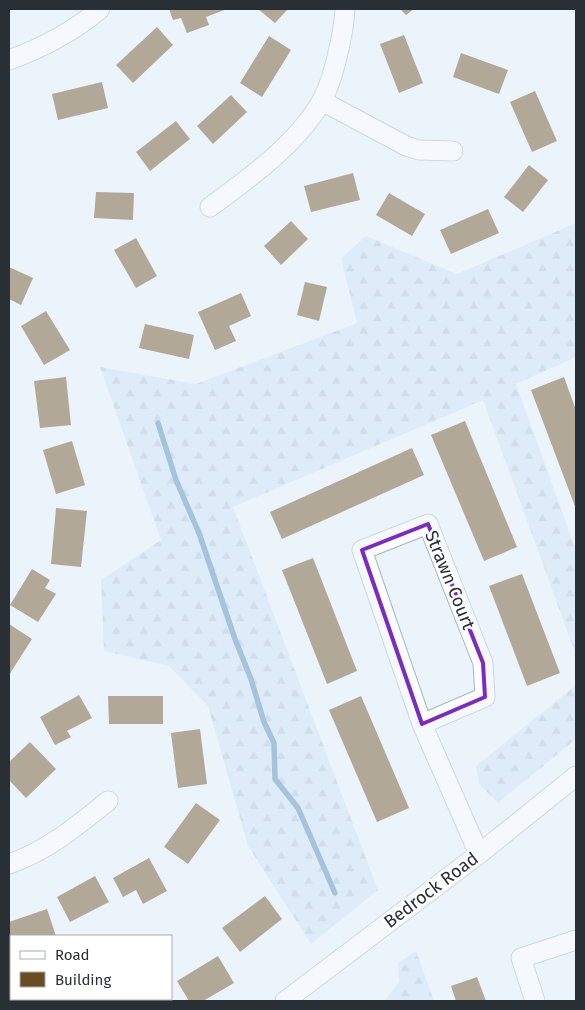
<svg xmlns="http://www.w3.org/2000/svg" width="585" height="1010" font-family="'Fira Sans',sans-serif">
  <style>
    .forest { fill: url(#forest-firs) }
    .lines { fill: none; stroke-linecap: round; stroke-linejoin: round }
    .stream { stroke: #4e87b3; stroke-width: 5.5 }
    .building { fill: #694d21 }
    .minor-casing { stroke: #a3b6c7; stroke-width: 21 }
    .minor { stroke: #fff; stroke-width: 19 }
    .marked { fill: none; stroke: #7b2cbf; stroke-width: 4; stroke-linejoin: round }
    .labels { text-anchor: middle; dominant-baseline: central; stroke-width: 5; stroke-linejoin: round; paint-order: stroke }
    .street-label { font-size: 18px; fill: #283036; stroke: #fff }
  </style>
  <defs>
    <pattern id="forest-firs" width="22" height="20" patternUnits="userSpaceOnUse" patternTransform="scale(1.25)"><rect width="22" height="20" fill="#cce2f5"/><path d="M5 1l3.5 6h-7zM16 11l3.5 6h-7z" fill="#afc2d3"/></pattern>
  </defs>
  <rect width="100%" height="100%" fill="#ecf4fb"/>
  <g class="forest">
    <path d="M576,223v134l-60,27 60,166v105l-93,-255 -250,107 145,383 -67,54 -63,-98 -40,-140 -39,-40 -65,-15 -3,-71 60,-40 -61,-173 96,17 161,-61 -16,-65 25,-22 91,38z"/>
    <path d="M576,685v54l-78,64 -19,-19 -3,-18z"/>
    <path d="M416,951l18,50h-50l15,-19 -1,-19z"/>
  </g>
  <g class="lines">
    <path class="stream" d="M158,423l18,57 23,53 36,106 16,40 13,43 10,21 1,36 23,29 37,85"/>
  </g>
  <g class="building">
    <path d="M169,9h58l-21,8 3,8 -22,8 -6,-15 -8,2z"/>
    <path d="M258,9h30l-13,14z"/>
    <path d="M400,9h14l-8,6z"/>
    <path d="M157,27l16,18 -40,38 -17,-18z"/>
    <path d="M404,35l19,48 -24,10 -19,-49z"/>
    <path d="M269,36l22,14 -29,47 -22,-14z"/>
    <path d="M461,53l47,17 -9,24 -46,-17z"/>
    <path d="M102,82l6,26 -50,12 -6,-26z"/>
    <path d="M535,91l22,50 -25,11 -22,-50z"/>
    <path d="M231,95l16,17 -34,32 -16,-18z"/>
    <path d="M176,121l14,18 -40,32 -14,-19z"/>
    <path d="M529,165l19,15 -25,32 -19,-15z"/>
    <path d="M353,173l7,27 -49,12 -7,-26z"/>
    <path d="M96,192l38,1 -1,27 -39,-2z"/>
    <path d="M389,193l36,21 -13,22 -36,-21z"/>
    <path d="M488,209l11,24 -48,21 -11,-24z"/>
    <path d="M291,221l17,18 -27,26 -17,-19z"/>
    <path d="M136,238l21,38 -21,12 -22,-38z"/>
    <path d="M9,267l24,11 -12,27 -12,-6z"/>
    <path d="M305,282l22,5 -8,34 -22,-6z"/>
    <path d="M241,293l10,23 -22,10 7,15 -21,9 -17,-38z"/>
    <path d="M46,311l24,39 -26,15 -23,-39z"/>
    <path d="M145,324l49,11 -5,24 -50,-11z"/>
    <path d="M66,377l5,48 -31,3 -6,-47z"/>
    <path d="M564,377l12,33v99l-45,-119z"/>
    <path d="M465,421l52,126 -33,14 -53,-126z"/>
    <path d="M72,441l13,44 -29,9 -13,-44z"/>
    <path d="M412,448l12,27 -142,64 -12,-27z"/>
    <path d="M56,508l31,3 -6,56 -30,-3z"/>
    <path d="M313,558l44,113 -30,13 -45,-114z"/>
    <path d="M32,569l18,11 -5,8 11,6 -18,28 -28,-17z"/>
    <path d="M522,574l38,99 -33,13 -38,-100z"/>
    <path d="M9,624l23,15 -23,36z"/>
    <path d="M79,695l13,23 -25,13 4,6 -16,8 -15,-28z"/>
    <path d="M108,696h55v28h-54z"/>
    <path d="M361,696l48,112 -32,14 -48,-112z"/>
    <path d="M200,729l7,55 -29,4 -7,-55z"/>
    <path d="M30,742l26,27 -30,29 -17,-18v-18z"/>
    <path d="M196,803l24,17 -32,44 -24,-17z"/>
    <path d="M149,858l18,33 -24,13 -7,-14 -13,7 -10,-19z"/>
    <path d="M95,876l14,26 -39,20 -13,-25z"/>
    <path d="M265,896l17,23 -42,33 -18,-24z"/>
    <path d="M47,909l9,27h-45v17l-2,-31z"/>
    <path d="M218,956l16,27 -31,18h-14l-12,-20z"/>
    <path d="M477,977l9,24h-30l-5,-15z"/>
    <path d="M123,999h48l1,2h-50z"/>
  </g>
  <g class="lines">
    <g class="minor-casing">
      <g id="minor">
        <path d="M9,60c33,-12 64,-28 91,-51"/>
        <path d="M322,101l84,45 13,4 34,1"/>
        <path d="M210,207c38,-28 87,-63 111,-105 12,-20 23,-70 24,-93"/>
        <path d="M422,724l-60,-174 66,-26 55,139 2,34 -63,27 57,130"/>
        <path d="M9,864c38,-13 68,-38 99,-63"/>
        <path d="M285,1001l194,-147 97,-78"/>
        <path d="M535,1001l-14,-43 55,-18"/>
      </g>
    </g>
    <use href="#minor" class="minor"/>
  </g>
  <path d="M0 0H585V1010H0ZM428,524l55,139 2,34 -63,27 -60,-174z" fill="#ecf4fb" fill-opacity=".55" fill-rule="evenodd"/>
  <path class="marked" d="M428,524l55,139 2,34 -63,27 -60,-174z"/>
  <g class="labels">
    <g class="street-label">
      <text transform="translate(450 580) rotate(68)">Strawn Court</text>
      <text transform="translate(431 890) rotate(-37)">Bedrock Road</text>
    </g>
  </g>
  <rect width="585" height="1010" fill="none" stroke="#283036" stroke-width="20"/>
  <rect x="10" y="935" width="162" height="65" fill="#ffffff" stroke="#a9acaf"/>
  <rect x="20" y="951" width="25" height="8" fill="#ffffff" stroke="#a9acaf"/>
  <text x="55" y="960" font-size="15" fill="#283036">Road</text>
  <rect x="20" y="972" width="25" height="15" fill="#694d21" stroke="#a9acaf"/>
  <text x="55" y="985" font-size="15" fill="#283036">Building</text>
</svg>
